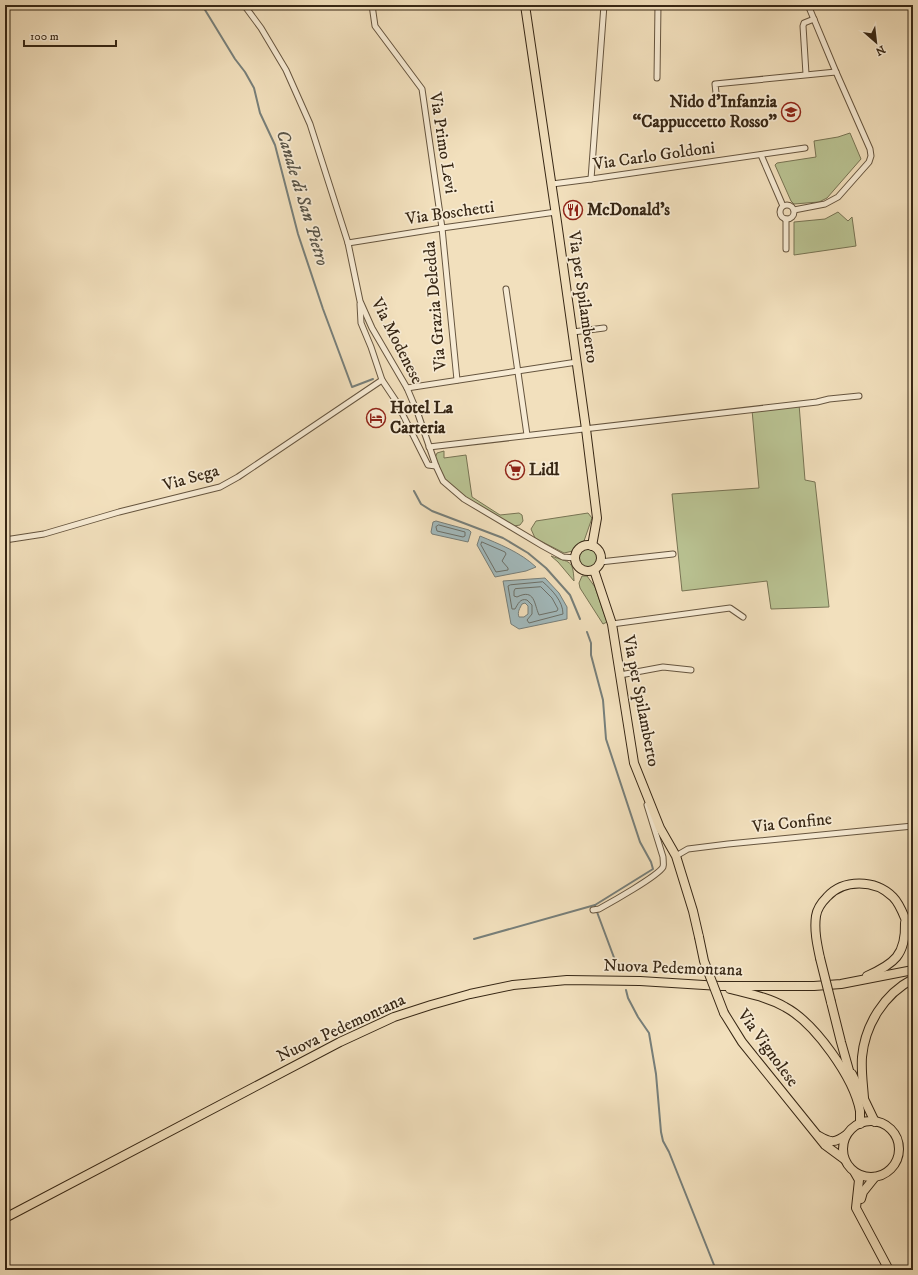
<svg xmlns="http://www.w3.org/2000/svg" width="918" height="1275" font-family="'IM FELL DW Pica',serif">
  <style>
    .green { fill: #b9c292; stroke: #787454 }
    .water { fill: #a2babd; stroke: #777f7a; fill-rule: evenodd }
    .lines { fill: none; stroke-linecap: round; stroke-linejoin: round }
    .shore { stroke: #6c7069; stroke-width: 1 }
    .stream { stroke: #777f7a; stroke-width: 2 }
    .street-casing { stroke: #66553f; stroke-width: 7 }
    .primary-casing { stroke: #372715; stroke-width: 10 }
    .street { stroke: #f7ebd4; stroke-width: 5 }
    .primary { stroke: #f2e0bd; stroke-width: 8 }
    .primary-bridge-casing { stroke: #372715; stroke-width: 10; stroke-linecap: butt }
    .primary-bridge { stroke: #f2e0bd; stroke-width: 8 }
    .labels { text-anchor: middle; dominant-baseline: central; stroke-width: 3.5; stroke-linejoin: round; paint-order: stroke }
    .poi-label { font-size: 17px; font-weight: bold; fill: #372715; stroke: #f7ebd4; text-anchor: start }
    .street-label { font-size: 17px; fill: #372715; stroke: #f7ebd4 }
    .water-label { font-size: 18px; font-style: italic; fill: #575347; stroke: #f7ebd4 }
  </style>
  <rect width="100%" height="100%" fill="#f2e0bd"/>
  <filter id="stains"><feTurbulence type="fractalNoise" baseFrequency=".005" numOctaves="4"/><feColorMatrix values="0 0 0 0 .2 0 0 0 0 .09 0 0 0 0 .02 0 0 0 .5 -.17"/></filter>
  <radialGradient id="worn" r=".72"><stop offset=".6" stop-color="#630" stop-opacity="0"/><stop offset="1" stop-color="#630" stop-opacity=".3"/></radialGradient>
  <g class="green">
    <path d="M850,133l11,26 -34,39 -8,4 -25,2 -3,-3 -16,-36 2,-2 39,-6 -2,-16 24,-4z"/>
    <path d="M838,212l10,9 4,-4 4,29 -62,9v-33l31,-3z"/>
    <path d="M799,404l6,76 10,2 14,125 -58,2 -4,-28 -85,10 -10,-97 87,-6 -7,-78z"/>
    <path d="M444,451v7l22,-3 6,42 28,18 19,-2 3,2 1,6 -3,4 -6,1 -58,-34 -11,-12 -10,-22 2,-5z"/>
    <path d="M588,513l4,5 -8,23 -7,5 -4,5 -9,2 -29,-15 -4,-9 5,-8z"/>
    <circle cx="589" cy="559" r="10"/>
    <path d="M551,556c19,7 22,3 23,25l-16,-19z"/>
    <path d="M582,576h5l8,11 12,35 -4,2 -23,-36 -1,-5z"/>
  </g>
  <g class="water">
    <path d="M436,521l33,9 2,2 -3,10 -36,-8 -1,-2 2,-10z"/>
    <path d="M480,536c19,8 40,16 56,31l-10,4 -31,6 -18,-32z"/>
    <path d="M545,578l14,15 8,14v12l-48,10 -8,-5 -8,-43zM525,603l3,3v8l-4,3h-5c-2,-5 1,-9 3,-13z"/>
  </g>
  <g class="lines">
    <g class="shore">
      <path d="M439,525l26,7v4l-2,1 -26,-6 -1,-4z"/>
      <path d="M482,542l23,10 1,2 -4,7 6,7v2l-12,2 -15,-27z"/>
      <path d="M543,582c9,8 20,19 20,32l-34,9 -2,-3 5,-6v-9l-5,-5c-7,-2 -9,4 -12,9h-3l-4,-23 2,-1z"/>
      <path d="M541,587l11,11 6,11 -1,2 -18,4c-5,-11 -4,-27 -22,-18l-3,-1v-5l1,-2z"/>
    </g>
    <g class="stream">
      <path d="M202,5l33,54 10,13 9,16 6,25 15,32 23,89 25,75 29,78 21,-8"/>
      <path d="M414,491l7,13 11,7 71,27 25,15 18,15 24,27 10,24"/>
      <path d="M587,632l4,11v12l12,45 3,39 34,103 11,20 2,7 -58,36v2"/>
      <path d="M597,912l22,59"/>
      <path d="M474,939l121,-34"/>
      <path d="M626,990l2,8 10,19 11,16 7,41 5,58 2,9 6,11 47,118"/>
    </g>
    <g class="street-casing">
      <g id="street">
        <path d="M244,5l17,23 25,42 24,54 38,119 12,58 12,27 35,60 11,26 18,52 7,15 21,18 79,47 20,11 12,1"/>
        <path d="M372,5l3,21 47,63 20,139 15,152"/>
        <path d="M806,74l-3,-48 1,-3 10,-4"/>
        <path d="M657,78l1,-73"/>
        <path d="M716,93l-1,-9 121,-12"/>
        <path d="M761,155l22,51"/>
        <path d="M591,179l13,-174"/>
        <path d="M552,184l39,-5 214,-31"/>
        <circle cx="787" cy="212" r="7"/>
        <path d="M794,210l31,-6 13,-7 31,-35 2,-6 -1,-7 -34,-77 -28,-67"/>
        <path d="M348,243l94,-15 114,-16"/>
        <path d="M786,249v-30"/>
        <path d="M506,289l21,146"/>
        <path d="M360,304l1,19 10,24 11,33 14,21 32,64 8,1"/>
        <path d="M573,332l31,-4"/>
        <path d="M407,388l170,-26"/>
        <path d="M429,447l388,-45 12,-3 30,-3"/>
        <path d="M5,540l39,-6 75,-22 101,-25 18,-10 144,-97"/>
        <path d="M600,562l73,-8"/>
        <path d="M612,624l118,-16 13,9"/>
        <path d="M620,675l43,-8 28,3"/>
        <path d="M676,856l12,-7 40,-5 185,-18"/>
        <path d="M593,910l6,-1c11,-6 59,-33 64,-42 1,-3 0,-7 0,-10l-16,-52"/>
      </g>
    </g>
    <g class="primary-casing">
      <g id="primary">
        <path d="M525,5l32,217 29,207 11,89 -5,28"/>
        <circle cx="588" cy="558" r="13"/>
        <path d="M594,570l18,54 22,139 26,65 16,28 17,55 6,26"/>
        <path d="M820,958c-3,-14 -6,-28 -4,-42 1,-7 6,-14 11,-19 16,-18 48,-18 66,0 10,10 12,26 20,37"/>
        <path d="M867,976c27,-12 39,-21 38,-53"/>
        <path d="M730,989c19,5 38,8 55,18 30,16 69,71 75,104 0,4 0,9 0,13"/>
        <path d="M831,1002l10,40 11,39"/>
        <path d="M724,1013l18,29 83,103 19,14"/>
        <path d="M852,1074l23,48"/>
        <path d="M864,1098c-1,-14 -3,-27 -2,-41 3,-32 22,-63 51,-78"/>
        <circle cx="871" cy="1149" r="28"/>
        <path d="M819,1136c12,7 16,7 27,-1"/>
        <path d="M855,1173l4,7 -3,28 33,62"/>
        <path d="M861,1199l2,-7 12,-15"/>
        <path d="M5,1218l335,-176 54,-25 37,-12 39,-11 43,-9 54,-5 73,1 80,5h94l27,-2 72,-14"/>
      </g>
    </g>
    <use href="#street" class="street"/>
    <use href="#primary" class="primary"/>
    <g class="primary-bridge-casing">
      <g id="primary-bridge">
        <path d="M699,937l5,24 20,52"/>
        <path d="M820,958l11,44"/>
      </g>
    </g>
    <use href="#primary-bridge" class="primary-bridge"/>
  </g>
  <defs>
    <g id="school-ring" transform="scale(1)"><circle r="9.5" fill="#f7ebd4" stroke="#8f2418" stroke-width="1.5"/><path d="M0-5L7-2L0 1L-7-2ZM-4 1L0 2.5L4 1V4Q0 6-4 4Z" fill="#8f2418"/></g>
    <g id="restaurant-ring" transform="scale(1)"><circle r="9.5" fill="#f7ebd4" stroke="#8f2418" stroke-width="1.5"/><path d="M-5-6h1v4h1v-4h1v4h1v-4h1v5L-1.5 .5V6h-2V.5L-5-1ZM5-6V6H3V1.5H1.5Q1.5-4 5-6Z" fill="#8f2418"/></g>
    <g id="hotel-ring" transform="scale(1)"><circle r="9.5" fill="#f7ebd4" stroke="#8f2418" stroke-width="1.5"/><path d="M-6-4.5h1.5V1H6V5H4.5V3h-9V5H-6ZM-4 0a1.8 1.8 0 1 1 3.6 0ZM.5 0V-2.5h3Q6-2.5 6 0Z" fill="#8f2418"/></g>
    <g id="supermarket-ring" transform="scale(1)"><circle r="9.5" fill="#f7ebd4" stroke="#8f2418" stroke-width="1.5"/><path d="M-6-5.5h2.5l.6 2H6L4.5 2H-2.5L-4.4-4H-6ZM-1.5 3.2a1.3 1.3 0 1 0 .1 0ZM3 3.2a1.3 1.3 0 1 0 .1 0Z" fill="#8f2418"/></g>
  </defs>
  <g fill-rule="evenodd">
    <use href="#school-ring" x="791" y="112"/>
    <use href="#restaurant-ring" x="573" y="210"/>
    <use href="#hotel-ring" x="376" y="418"/>
    <use href="#supermarket-ring" x="515" y="470"/>
  </g>
  <g class="labels">
    <g class="poi-label">
      <text x="777" y="102" text-anchor="end">Nido d’Infanzia<tspan x="777" dy="20">“Cappuccetto Rosso”</tspan></text>
      <text x="587" y="210">McDonald's</text>
      <text x="390" y="408">Hotel La<tspan x="390" dy="20">Carteria</tspan></text>
      <text x="529" y="470">Lidl</text>
    </g>
    <g class="street-label">
      <text transform="translate(443 143) rotate(81)">Via Primo Levi</text>
      <text transform="translate(654 156) rotate(-8)">Via Carlo Goldoni</text>
      <text transform="translate(450 213) rotate(-8)">Via Boschetti</text>
      <text transform="translate(583 297) rotate(82)">Via per Spilamberto</text>
      <text transform="translate(435 306) rotate(-95)">Via Grazia Deledda</text>
      <text transform="translate(397 341) rotate(63)">Via Modenese</text>
      <text transform="translate(191 478) rotate(-16)">Via Sega</text>
      <text transform="translate(641 701) rotate(79)">Via per Spilamberto</text>
      <text transform="translate(792 823) rotate(-6)">Via Confine</text>
      <text transform="translate(673 968) rotate(2)">Nuova Pedemontana</text>
      <text transform="translate(341 1028) rotate(-25)">Nuova Pedemontana</text>
      <text transform="translate(768 1048) rotate(54)">Via Vignolese</text>
    </g>
    <g class="water-label">
      <text transform="translate(302 198) rotate(73)">Canale di San Pietro</text>
    </g>
  </g>
  <rect width="918" height="1275" fill="none" stroke="#f2e0bd" stroke-width="20"/>
  <rect x="6" y="6" width="906" height="1263" fill="none" stroke="#372715" stroke-width="2"/>
  <rect x="10" y="10" width="898" height="1255" fill="none" stroke="#372715"/>
  <g transform="translate(876 42) rotate(152)" stroke="#f7ebd4" stroke-width="3" paint-order="stroke">
  <path d="M0-3L7 15L0 10L-7 15Z" fill="#372715"/>
  <text y="-6" font-size="11" font-weight="bold" text-anchor="middle" fill="#372715">N</text>
  </g>
  <path d="M24 40v6h92v-6" fill="none" stroke="#372715" stroke-width="2"/>
  <text x="30" y="40" font-size="12" fill="#372715" stroke="#f7ebd4" stroke-width="3" paint-order="stroke">100 m</text>
  <rect width="100%" height="100%" filter="url(#stains)"/>
  <rect width="100%" height="100%" fill="url(#worn)"/>
</svg>
